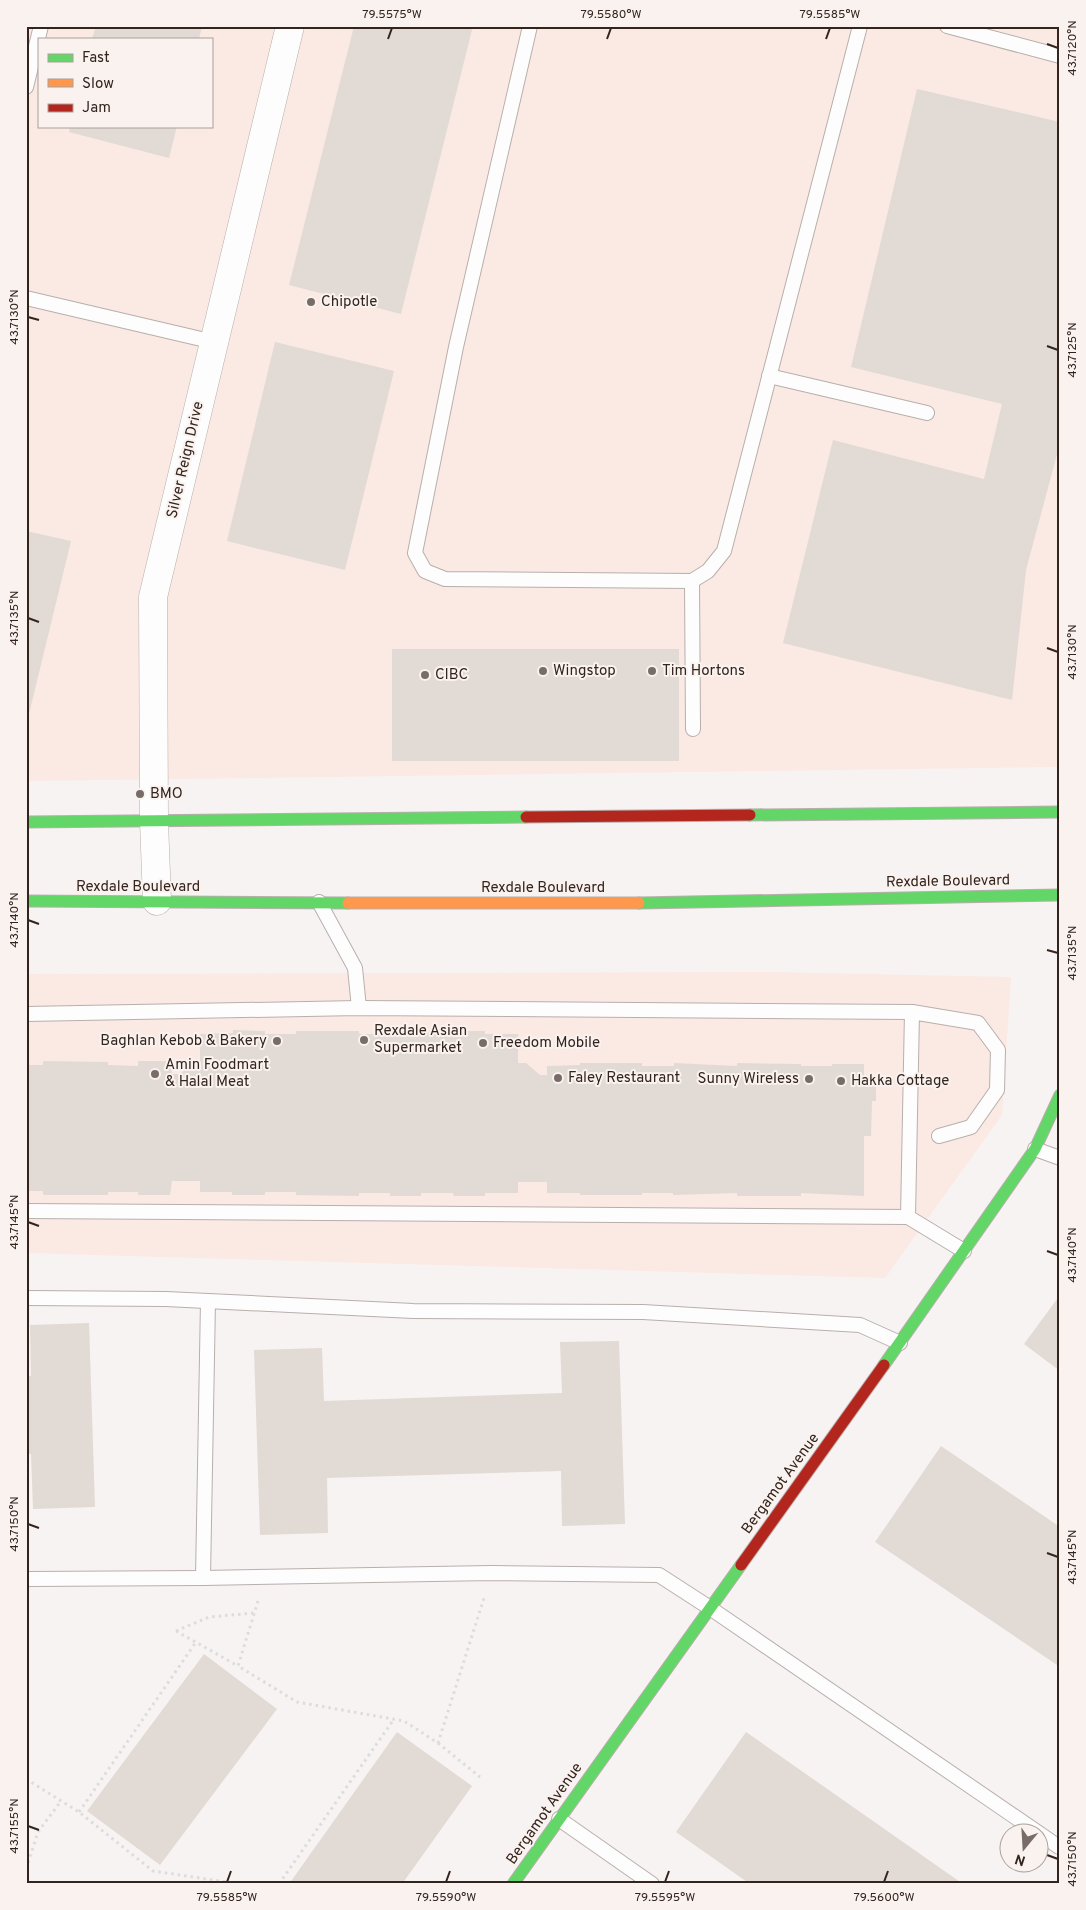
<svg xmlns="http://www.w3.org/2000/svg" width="1086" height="1910" font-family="Overpass,sans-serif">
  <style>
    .built { fill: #fbe9e3; fill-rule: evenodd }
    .building { fill: #e2dad4 }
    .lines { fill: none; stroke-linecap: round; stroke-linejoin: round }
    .lane-casing { stroke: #b8afac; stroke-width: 16 }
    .street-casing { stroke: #b8afac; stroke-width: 29 }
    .fast-casing { stroke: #b8afac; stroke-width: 13 }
    .slow-casing { stroke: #b8afac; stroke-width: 13 }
    .jam-casing { stroke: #b8afac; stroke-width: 13 }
    .path { stroke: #dedcdb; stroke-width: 3; stroke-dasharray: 2.5 4; stroke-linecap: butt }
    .lane { stroke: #fefdfd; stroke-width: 14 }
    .street { stroke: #fefdfd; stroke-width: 28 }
    .fast { stroke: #63d668; stroke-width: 11 }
    .slow { stroke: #ff974d; stroke-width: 11 }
    .jam { stroke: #b3261e; stroke-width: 11 }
    .ticks { fill: none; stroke: #33241e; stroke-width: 2 }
    .poi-dot { fill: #786c68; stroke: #faf2ef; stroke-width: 2 }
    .labels { text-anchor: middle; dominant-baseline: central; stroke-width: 4; stroke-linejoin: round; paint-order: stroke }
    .poi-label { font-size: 15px; fill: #33241e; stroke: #faf2ef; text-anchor: start }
    .street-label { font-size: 15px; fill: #33241e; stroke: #faf2ef }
    .neatline { fill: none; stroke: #33241e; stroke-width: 2 }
    .ticks-label { font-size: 12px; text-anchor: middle; fill: #33241e }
  </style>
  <rect width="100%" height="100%" fill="#f7f3f2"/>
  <g class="built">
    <path d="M26,26h1034v741l-1034,14zM39,39h172v87h-172z"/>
    <path d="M770,972l241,5 -9,138 -117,163 -859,-25v-279z"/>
  </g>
  <g class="building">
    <path d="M96,26h106l-3,13h-107z"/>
    <path d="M354,26h119l-72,288 -112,-29z"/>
    <path d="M917,89l143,33v321l-34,127 -14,130 -229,-57 50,-203 151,39 18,-75 -151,-37z"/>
    <path d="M70,126h107l-8,32 -100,-26z"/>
    <path d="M275,342l119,29 -49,199 -118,-29z"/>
    <path d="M26,531l45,10 -44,181h-1z"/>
    <rect x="392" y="649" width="287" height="112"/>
    <path d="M233,1030l32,1v3h31v-3h63v3h31v-3l64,3v-3h31v3h33v29h8l14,12h7v-9l33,-1v-2h62v3h32v-3l63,3v-3l64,1v2h31v-2h32v13l12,1v23h-4l-1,35h-7v60l-63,-3v3h-64v-3l-64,2v-2h-31v2h-62v-2h-33v-11h-29v11h-33v3h-31l-1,-3h-32v3h-31v-3h-31v3l-63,-1v-3h-31v3h-33v-3h-32v-11h-28l-2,14h-32v-3h-30v3h-65v-4h-17v-126h17v-4l65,1v3l30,1v-5h32l2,13h8l13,-12 7,-1v-27l33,-1z"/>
    <path d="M1060,1295v76l-36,-27z"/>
    <path d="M89,1323l6,184 -62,2 -2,-55h-5v-78h5l-1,-51z"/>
    <path d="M619,1341l6,183 -63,2 -1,-55 -234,7 1,55 -68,2 -6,-185 68,-2 2,53 238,-8 -2,-51z"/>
    <path d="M941,1446l119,81v140l-185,-125z"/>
    <path d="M204,1654l73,55 -117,156 -73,-54z"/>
    <path d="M397,1732l75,54 -70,98h-113z"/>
    <path d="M746,1732l217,152h-213l-74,-52z"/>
  </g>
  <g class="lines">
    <g class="lane-casing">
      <g id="lane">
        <path d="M530,26l-74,321 -41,206 10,18 20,8 247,2 16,-10 16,-20 136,-525"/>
        <path d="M947,26l113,30"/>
        <path d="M26,87l15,-61"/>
        <path d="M26,298l188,44"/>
        <path d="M769,376l158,37"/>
        <path d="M692,581l1,148"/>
        <path d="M319,902l36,66 4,40"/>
        <path d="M26,1014l333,-6 553,4"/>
        <path d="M939,1136l32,-9 26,-37 1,-40 -20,-27 -66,-11 -4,205 56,34"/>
        <path d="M1035,1149l25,9"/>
        <path d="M26,1211l882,6"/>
        <path d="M26,1298l140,1 247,12 230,1 217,13 40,18"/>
        <path d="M203,1578l5,-277"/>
        <path d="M26,1579l177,-1 289,-5 167,2 51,33 349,239"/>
        <path d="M559,1819l93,65"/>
      </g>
    </g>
    <g class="street-casing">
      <path id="street" d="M157,901l-3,-80 -1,-224 137,-571"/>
    </g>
    <g class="fast-casing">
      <g id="fast">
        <path d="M750,815l310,-3"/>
        <path d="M26,822l500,-5"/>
        <path d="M26,901l322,2"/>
        <path d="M639,903l421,-8"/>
        <path d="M884,1365l151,-216 25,-54"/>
        <path d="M513,1884l228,-319"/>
      </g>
    </g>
    <g class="slow-casing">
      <path id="slow" d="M348,903h291"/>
    </g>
    <g class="jam-casing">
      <g id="jam">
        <path d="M526,817l224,-2"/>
        <path d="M741,1565l143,-200"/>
      </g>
    </g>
    <g class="path">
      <path d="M258,1601l-20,65 59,36 107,19 34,22 46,-145"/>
      <path d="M176,1631l33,-14 45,-4"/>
      <path d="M176,1631l62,35"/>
      <path d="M438,1743l42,34"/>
      <path d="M26,1779l53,33 74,59 87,13"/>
      <path d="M79,1812l117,-170"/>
      <path d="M26,1869l12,-37 23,-31"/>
      <path d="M279,1884l115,-165"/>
    </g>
    <use href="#lane" class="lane"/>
    <use href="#street" class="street"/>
    <use href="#fast" class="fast"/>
    <use href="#slow" class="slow"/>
    <use href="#jam" class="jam"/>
  </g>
  <path class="ticks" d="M388,39l4,-11M607,39l4,-11M826,39l4,-11M1047,44l11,4M28,317l11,3M1047,346l11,4M28,618l11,4M1047,648l11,4M28,920l11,4M1047,950l11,3M28,1222l11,4M1047,1251l11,4M28,1524l11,4M1047,1553l11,4M28,1826l11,4M1047,1855l11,4M227,1882l4,-11M446,1882l4,-11M665,1882l4,-11M884,1882l4,-11"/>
  <g class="poi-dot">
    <circle cx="311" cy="302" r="5"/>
    <circle cx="543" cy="671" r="5"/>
    <circle cx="652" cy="671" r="5"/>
    <circle cx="425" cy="675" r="5"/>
    <circle cx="140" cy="794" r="5"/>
    <circle cx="364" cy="1040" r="5"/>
    <circle cx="277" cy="1041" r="5"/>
    <circle cx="483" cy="1043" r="5"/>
    <circle cx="155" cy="1074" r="5"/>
    <circle cx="558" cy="1078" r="5"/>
    <circle cx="809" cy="1079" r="5"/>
    <circle cx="841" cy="1081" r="5"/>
  </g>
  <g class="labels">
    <g class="poi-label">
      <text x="321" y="302">Chipotle</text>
      <text x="553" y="671">Wingstop</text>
      <text x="662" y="671">Tim Hortons</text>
      <text x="435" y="675">CIBC</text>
      <text x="150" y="794">BMO</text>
      <text x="374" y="1031">Rexdale Asian<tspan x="374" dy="17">Supermarket</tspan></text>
      <text x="267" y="1041" text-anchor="end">Baghlan Kebob &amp; Bakery</text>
      <text x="493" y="1043">Freedom Mobile</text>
      <text x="165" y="1065">Amin Foodmart<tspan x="165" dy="17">&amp; Halal Meat</tspan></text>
      <text x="568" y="1078">Faley Restaurant</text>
      <text x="799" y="1079" text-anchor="end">Sunny Wireless</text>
      <text x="851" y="1081">Hakka Cottage</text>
    </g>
    <g class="street-label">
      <text transform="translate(186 460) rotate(-77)">Silver Reign Drive</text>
      <text transform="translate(948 882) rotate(-1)">Rexdale Boulevard</text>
      <text x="138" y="887">Rexdale Boulevard</text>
      <text x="543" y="888">Rexdale Boulevard</text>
      <text transform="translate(781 1484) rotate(-54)">Bergamot Avenue</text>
      <text transform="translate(545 1814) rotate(-55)">Bergamot Avenue</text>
    </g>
  </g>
  <rect width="1086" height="1910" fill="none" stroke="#faf2ef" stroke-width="55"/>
  <rect x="38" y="38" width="175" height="90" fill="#faf2ef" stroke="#aaa09b"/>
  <rect x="48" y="54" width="25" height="8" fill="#63d668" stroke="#aaa09b"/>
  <text x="82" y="62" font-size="15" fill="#33241e">Fast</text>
  <rect x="48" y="79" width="25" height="8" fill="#ff974d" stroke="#aaa09b"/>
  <text x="82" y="88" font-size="15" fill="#33241e">Slow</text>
  <rect x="48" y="104" width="25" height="8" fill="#b3261e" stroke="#aaa09b"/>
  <text x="82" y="112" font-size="15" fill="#33241e">Jam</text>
  <g transform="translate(1024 1848) rotate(198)"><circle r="24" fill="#faf2ef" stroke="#aaa09b"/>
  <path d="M0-4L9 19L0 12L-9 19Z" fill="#786c68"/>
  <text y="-8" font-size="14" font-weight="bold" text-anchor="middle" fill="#33241e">N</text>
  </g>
  <rect x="28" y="28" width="1030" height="1854" class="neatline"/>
  <g class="ticks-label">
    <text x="392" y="18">79.5575°W</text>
    <text x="611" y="18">79.5580°W</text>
    <text x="830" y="18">79.5585°W</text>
    <text transform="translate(1072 48) rotate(-90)" y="4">43.7120°N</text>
    <text transform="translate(14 317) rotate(-90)" y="4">43.7130°N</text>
    <text transform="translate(1072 350) rotate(-90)" y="4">43.7125°N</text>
    <text transform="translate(14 618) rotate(-90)" y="4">43.7135°N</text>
    <text transform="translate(1072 652) rotate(-90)" y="4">43.7130°N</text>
    <text transform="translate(14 920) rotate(-90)" y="4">43.7140°N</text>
    <text transform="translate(1072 953) rotate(-90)" y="4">43.7135°N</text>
    <text transform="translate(14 1222) rotate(-90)" y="4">43.7145°N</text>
    <text transform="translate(1072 1255) rotate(-90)" y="4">43.7140°N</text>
    <text transform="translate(14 1524) rotate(-90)" y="4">43.7150°N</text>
    <text transform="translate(1072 1557) rotate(-90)" y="4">43.7145°N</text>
    <text transform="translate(14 1826) rotate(-90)" y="4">43.7155°N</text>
    <text transform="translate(1072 1859) rotate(-90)" y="4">43.7150°N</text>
    <text x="227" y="1901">79.5585°W</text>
    <text x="446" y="1901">79.5590°W</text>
    <text x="665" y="1901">79.5595°W</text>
    <text x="884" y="1901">79.5600°W</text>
  </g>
</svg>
